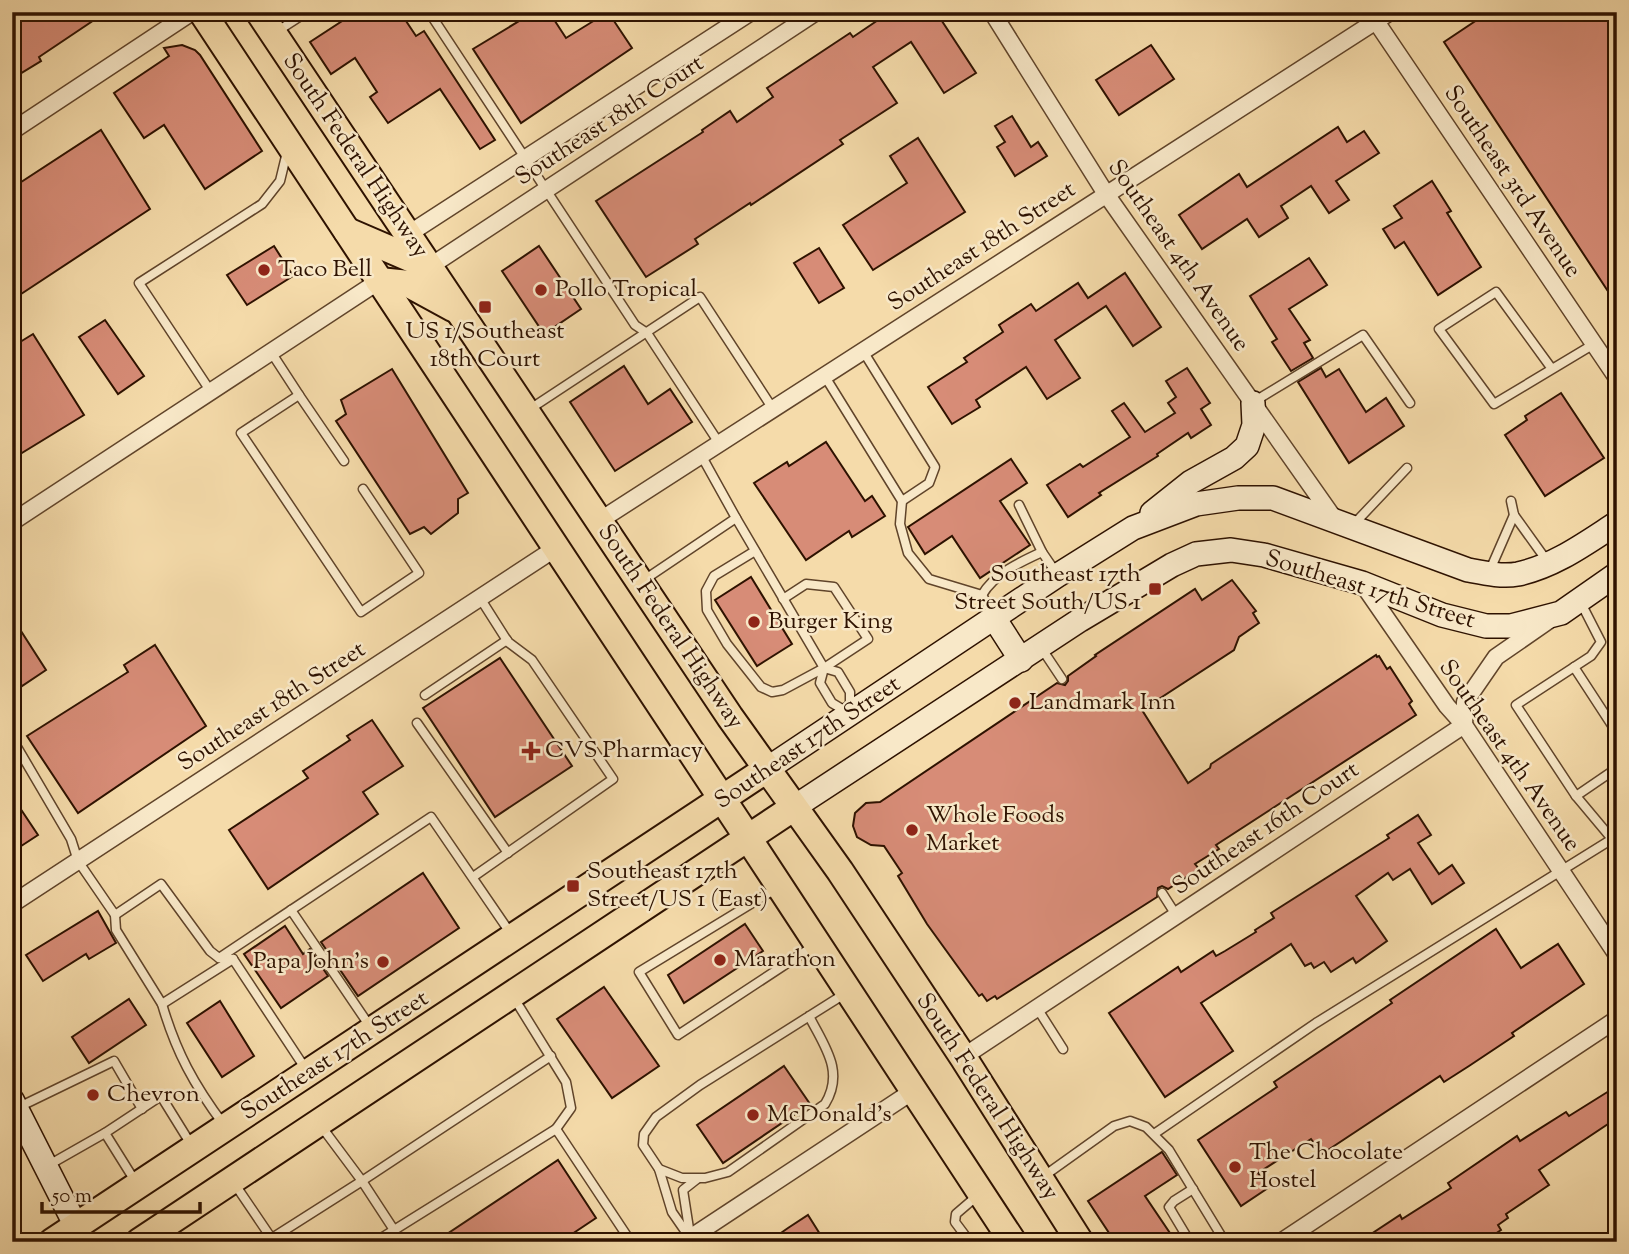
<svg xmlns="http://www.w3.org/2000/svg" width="1629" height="1254" font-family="'Sorts Mill Goudy',serif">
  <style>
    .building { fill: #d78c77; stroke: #2e1200; stroke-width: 2 }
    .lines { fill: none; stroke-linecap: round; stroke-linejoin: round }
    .lane-casing { stroke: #60442a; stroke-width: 11 }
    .street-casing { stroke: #60442a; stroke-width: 19 }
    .secondary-casing { stroke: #2e1200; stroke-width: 26 }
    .primary-casing { stroke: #2e1200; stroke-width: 30 }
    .lane { stroke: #f8e8c8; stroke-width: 8 }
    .street { stroke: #f8e8c8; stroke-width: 16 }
    .secondary { stroke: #f8e8c8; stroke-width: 23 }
    .primary { stroke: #f5dbaa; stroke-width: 26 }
    .poi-dot { fill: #8f2418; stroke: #f8e8c8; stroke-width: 2.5 }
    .labels { text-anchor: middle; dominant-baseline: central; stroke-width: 5; stroke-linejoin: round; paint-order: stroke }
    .street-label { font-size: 24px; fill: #2e1200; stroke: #f8e8c8 }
    .poi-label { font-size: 24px; fill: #2e1200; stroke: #f8e8c8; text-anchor: start }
  </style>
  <rect width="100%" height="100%" fill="#f5dbaa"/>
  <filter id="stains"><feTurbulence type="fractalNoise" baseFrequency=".00286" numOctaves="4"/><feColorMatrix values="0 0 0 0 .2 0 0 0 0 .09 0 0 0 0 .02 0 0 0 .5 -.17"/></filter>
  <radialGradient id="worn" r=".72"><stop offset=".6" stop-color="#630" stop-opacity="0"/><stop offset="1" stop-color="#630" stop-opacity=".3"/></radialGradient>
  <g class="building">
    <path d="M12,12h94l-67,45 2,4 -23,14 -6,-11z"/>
    <path d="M356,12h44l16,24 8,-5 71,109 -15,9 -40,-60 -52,34 -18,-26 7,-5 -22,-34 -24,16 -21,-32z"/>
    <path d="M534,12h15l17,26 42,-26 24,36 -111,75 -48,-74z"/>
    <path d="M890,12h46l40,61 -32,20 -33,-51 -38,25 24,36 -57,37 3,4 -92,61 -1,-2 -55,36 3,5 -52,33 -50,-76 107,-69 -1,-2 28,-19 7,11 36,-25 -6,-9 83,-55 3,4z"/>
    <path d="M1489,12h128v293l-173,-263z"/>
    <path d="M182,45l13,5 5,5 62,96 -57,38 -41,-64 -20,13 -30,-45 55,-37 -5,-8z"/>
    <path d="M1151,45l23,34 -55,36 -23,-35z"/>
    <path d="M1012,116l19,31 7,-5 9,14 -32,20 -18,-29 8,-5 -10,-16z"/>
    <path d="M1338,127l9,15 17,-11 15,22 -43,28 13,19 -20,13 -18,-27 -30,20 7,12 -29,19 -12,-18 -45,30 -23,-34 60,-41 8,13z"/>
    <path d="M101,130l49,79 -138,91v-112z"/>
    <path d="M918,138l47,74 -92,58 -30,-45 64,-42 -17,-27z"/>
    <path d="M1432,181l19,30 -4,2 34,54 -43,28 -34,-53 -9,6 -12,-19 19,-11 -8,-12z"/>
    <path d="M274,246l19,30 -46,29 -20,-30z"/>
    <path d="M539,246l42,63 -37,25 -42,-63z"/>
    <path d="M819,248l25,40 -25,15 -25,-40z"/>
    <path d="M1309,258l18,27 -38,24 21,31 -6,3 9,15 -22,13 -19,-29 5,-3 -27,-43z"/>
    <path d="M1125,273l36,54 -28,19 -27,-40 -51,34 25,38 -33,21 -21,-32 -50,33 4,7 -28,17 -24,-37 39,-25 -3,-4 39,-26 -4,-7 32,-21 5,7 42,-28 10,15z"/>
    <path d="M105,320l39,56 -26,18 -39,-57z"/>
    <path d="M33,334l51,81 -72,44v-112z"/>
    <path d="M624,366l24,38 22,-15 22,33 -77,49 -45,-69z"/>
    <path d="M1187,368l23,35 -9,6 10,16 -20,13 -3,-5 -31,21 1,2 -59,37 2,2 -33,22 -21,-32 33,-21 3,3 47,-30 -18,-26 12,-8 21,29 30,-19 -7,-10 8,-6 -10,-16z"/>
    <path d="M1321,368l5,9 13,-8 27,43 20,-14 18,28 -55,37 -51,-81z"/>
    <path d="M392,369l76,124 -10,6v14l-27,21 -7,-7 -14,7 -74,-113 10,-7 -5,-14z"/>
    <path d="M1561,393l43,65 -59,38 -40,-61 22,-15 -2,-4z"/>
    <path d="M826,442l39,59 7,-5 13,20 -33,21 -3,-6 -43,29 -52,-77 33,-21 2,4z"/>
    <path d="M1011,459l16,24 -27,18 30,44 -50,33 -28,-42 -27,18 -17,-27z"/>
    <path d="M751,577l41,67 -35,22 -42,-66z"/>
    <path d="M1232,580l24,31 -3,2 6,10 -20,14 -5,13 -92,60 46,73 22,-15 1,-4 165,-109 1,2 2,-1 8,13 3,-2 22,34 -3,3 7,11 -200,130 3,4 -24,15 4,5 -31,20 -6,-3 -4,2 -1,9 -160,102 -2,-3 -8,5 -5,-7 -3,2 -52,-72 -29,-48 4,-3 -18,-27 -13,-1 -14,-8 -4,-11 2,-13 11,-10 14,-1 177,-119 8,2 3,-4v-5l28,-20 -1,-1 100,-66 7,11z"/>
    <path d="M12,617l34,53 -24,16 -10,-15z"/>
    <path d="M155,645l51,81 -128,87 -51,-77 101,-64 -4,-7z"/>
    <path d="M500,658l72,108 -77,51 -72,-109z"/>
    <path d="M372,720l31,46 -40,26 15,22 -110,75 -39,-59 79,-52 -5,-7 47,-31 -3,-4z"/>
    <path d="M12,796l26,39 -26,17z"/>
    <path d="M1418,815l13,20 -13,8 21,31 13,-9 12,18 -32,21 -22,-35 -17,11 -5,-7 -32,23 31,45 -31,22 -3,-5 -22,14 -7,-10 -10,6 -3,-5 -6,3 -14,-22 -90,59 32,48 -68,46 -56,-84 69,-46 3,5 32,-21 3,5 9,-5 31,-19 -1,-2 19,-12 -3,-5 118,-75 -2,-3z"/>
    <path d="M423,873l36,55 -101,68 -37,-54z"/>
    <path d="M98,911l18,32 -27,16 -3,-5 -43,27 -17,-26z"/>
    <path d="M745,924l18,27 -79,52 -16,-28z"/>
    <path d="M285,926l18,28 7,-5 18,27 -47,32 -37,-54z"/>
    <path d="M1496,929l25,39 37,-24 26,40 -72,49 2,3 -45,30 -25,16 -4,-6 -118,78 -11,-15 -53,34 10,15 -27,18 -43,-66 79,-53 -3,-5 118,-79 -2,-3z"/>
    <path d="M604,987l55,79 -47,32 -55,-79z"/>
    <path d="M129,999l17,26 -57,38 -17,-26z"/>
    <path d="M220,1001l34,55 -32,21 -35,-54z"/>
    <path d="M784,1066l26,38 -87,59 -26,-38z"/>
    <path d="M1609,1091l8,12v15l-78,52 10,15 -43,29 2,4 -10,7 3,5 -18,12h-124l41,-27 2,4 49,-31 -3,-5 69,-47 3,5 46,-29 3,4z"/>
    <path d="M1162,1152l15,23 -32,21 31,46h-61l-27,-41z"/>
    <path d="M558,1160l38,58 -36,24h-125z"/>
    <path d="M808,1215l17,27h-57l20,-14z"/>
  </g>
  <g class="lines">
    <g class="lane-casing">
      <g id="lane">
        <path d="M429,12l206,313 12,8 72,110"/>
        <path d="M276,32l31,-20"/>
        <path d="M863,351l72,116 -6,16 -27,18"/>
        <path d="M271,352l28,43"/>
        <path d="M1552,369l-56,-77 -57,37 55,75 100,-60"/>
        <path d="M824,375l78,126 -2,23 8,29 21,26 53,16 11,20"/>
        <path d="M211,392l-72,-109 123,-79 18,-23 7,-29"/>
        <path d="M1255,401l108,-66 47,68"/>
        <path d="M530,409l170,-112 73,112"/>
        <path d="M344,461l-45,-66 -58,38 120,179 58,-39 -56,-84"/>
        <path d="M1511,501l3,14 33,46"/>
        <path d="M1019,505l23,47"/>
        <path d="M736,518l88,150 14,4 12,20v16"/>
        <path d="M1354,524l53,-56"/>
        <path d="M755,551l-41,25 -8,15 1,19 20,34 34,43 11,5 11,-2 41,-22 44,-29 -34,-52 -28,-3 -23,15"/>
        <path d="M1490,570l24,-55"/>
        <path d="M644,580l92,-62 -35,-63"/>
        <path d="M982,595c12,-21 38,-33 60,-43l15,22"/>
        <path d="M1581,603l20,39 -10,14 -75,49 60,91 36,43"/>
        <path d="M1042,649l20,30"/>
        <path d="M1574,667l43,66"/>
        <path d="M824,668l-4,15 12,20 15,9"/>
        <path d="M425,695l82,-55"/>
        <path d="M417,723l91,130"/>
        <path d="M17,747l54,92 7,22 37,54 46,-31 49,67 9,7 14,1"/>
        <path d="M1576,796l41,-28"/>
        <path d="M473,877l140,-98 -81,-119 -24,-18 -28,-44"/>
        <path d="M777,888l-138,84 39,63 137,-90"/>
        <path d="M1162,893l14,22"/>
        <path d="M291,910l78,115"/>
        <path d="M115,915l1,15 46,74 71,-45"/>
        <path d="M219,958l212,-141 80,117"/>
        <path d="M233,959l74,112"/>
        <path d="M514,998l52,84 5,26 -15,21"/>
        <path d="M162,1004c14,48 32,81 62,121"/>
        <path d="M1037,1008l26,41"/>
        <path d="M809,1016c15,30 36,55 16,88l-97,68 -23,6h-23l-23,-9 -16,-24 1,-11 12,-17 44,-32 146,-92"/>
        <path d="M19,1107l95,-46 28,48"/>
        <path d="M321,1126l41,55 189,-125"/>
        <path d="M1154,1134l162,-111 301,-187"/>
        <path d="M47,1166l58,-33"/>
        <path d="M659,1169l13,43 18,26"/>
        <path d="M1044,1176l70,-50 16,-5 16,6 23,23 56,92"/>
        <path d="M135,1181l-30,-48 56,-37 31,50"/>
        <path d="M234,1183l40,59"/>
        <path d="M690,1235l-7,-45 14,-11"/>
        <path d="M266,1242l96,-61 32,49"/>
        <path d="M375,1242l181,-113 75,113"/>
        <path d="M970,1242l-15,-20 1,-8 21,-18"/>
        <path d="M1190,1242l-21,-35 5,-6 19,-12"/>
      </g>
    </g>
    <g class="street-casing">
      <g id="street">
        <path d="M992,12l114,182 229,326"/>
        <path d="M1371,14l246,364"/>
        <path d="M12,131l180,-119"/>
        <path d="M407,235l344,-223"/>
        <path d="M429,267l387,-255"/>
        <path d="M599,521l791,-509"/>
        <path d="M12,522l367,-241"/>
        <path d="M1362,583l85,123 17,19 153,230"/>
        <path d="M1464,725l1,-23 31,-45 52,-36"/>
        <path d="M12,904l544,-356"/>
        <path d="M963,1057l501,-332"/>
        <path d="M684,1242l229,-151"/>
        <path d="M1281,1242l336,-223"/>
      </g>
    </g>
    <g class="secondary-casing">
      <g id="secondary">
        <path d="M1152,513l39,-31 43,-24 13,-12 7,-21 -1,-22"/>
        <path d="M994,618l27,42"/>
        <path d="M767,769l291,-194 75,-47 63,-24 42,-6h35l195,72c16,3 34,7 50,4 37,-8 68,-31 99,-51"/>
        <path d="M793,808l287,-188 92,-55 24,-11 35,-4 33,5 98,28 80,32 44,11h25l50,-13 56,-39"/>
        <path d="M12,1100l64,126"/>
      </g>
    </g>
    <g class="primary-casing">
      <g id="primary">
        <path d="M202,12l546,826 265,404"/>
        <path d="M259,12l471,705 110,154 123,186 117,185"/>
        <path d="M347,231l79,34"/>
        <path d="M379,281l30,3 44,24"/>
        <path d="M52,1242l715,-473"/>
        <path d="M139,1242l654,-434"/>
      </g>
    </g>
    <use href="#lane" class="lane"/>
    <use href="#street" class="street"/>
    <use href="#secondary" class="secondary"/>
    <use href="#primary" class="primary"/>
  </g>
  <g class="poi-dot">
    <circle cx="264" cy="270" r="7"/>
    <circle cx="541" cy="290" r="7"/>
    <rect x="478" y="300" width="14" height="14" rx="3.5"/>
    <rect x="1148" y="582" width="14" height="14" rx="3.5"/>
    <circle cx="754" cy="622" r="7"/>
    <circle cx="1015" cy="703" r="7"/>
    <path d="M527.5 740.5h7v7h7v7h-7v7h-7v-7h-7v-7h7z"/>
    <circle cx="912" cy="830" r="7"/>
    <rect x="566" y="879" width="14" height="14" rx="3.5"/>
    <circle cx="720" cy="960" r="7"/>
    <circle cx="383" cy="962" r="7"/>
    <circle cx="93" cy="1095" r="7"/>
    <circle cx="753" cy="1115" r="7"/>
    <circle cx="1235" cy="1167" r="7"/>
  </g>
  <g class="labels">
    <g class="street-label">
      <text transform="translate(610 121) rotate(-33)">Southeast 18th Court</text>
      <text transform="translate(355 156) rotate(56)">South Federal Highway</text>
      <text transform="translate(1512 182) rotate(56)">Southeast 3rd Avenue</text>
      <text transform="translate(982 247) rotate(-33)">Southeast 18th Street</text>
      <text transform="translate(1178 256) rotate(55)">Southeast 4th Avenue</text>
      <text transform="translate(1370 590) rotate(17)">Southeast 17th Street</text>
      <text transform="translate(670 627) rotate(56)">South Federal Highway</text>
      <text transform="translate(272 707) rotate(-33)">Southeast 18th Street</text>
      <text transform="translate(808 743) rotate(-34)">Southeast 17th Street</text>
      <text transform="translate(1509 756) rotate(55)">Southeast 4th Avenue</text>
      <text transform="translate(1266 829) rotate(-34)">Southeast 16th Court</text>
      <text transform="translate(335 1056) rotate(-33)">Southeast 17th Street</text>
      <text transform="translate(987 1097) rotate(57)">South Federal Highway</text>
    </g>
    <g class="poi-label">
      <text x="278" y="270">Taco Bell</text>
      <text x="555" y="290">Pollo Tropical</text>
      <text x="485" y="332" text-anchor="middle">US 1/Southeast<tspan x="485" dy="28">18th Court</tspan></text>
      <text x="1141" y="575" text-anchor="end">Southeast 17th<tspan x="1141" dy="28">Street South/US 1</tspan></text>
      <text x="768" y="622">Burger King</text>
      <text x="1029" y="703">Landmark Inn</text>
      <text x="545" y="751">CVS Pharmacy</text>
      <text x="926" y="816">Whole Foods<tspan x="926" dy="28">Market</tspan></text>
      <text x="587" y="872">Southeast 17th<tspan x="587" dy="28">Street/US 1 (East)</tspan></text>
      <text x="734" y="960">Marathon</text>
      <text x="369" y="962" text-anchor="end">Papa John's</text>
      <text x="107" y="1095">Chevron</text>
      <text x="767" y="1115">McDonald's</text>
      <text x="1249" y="1153">The Chocolate<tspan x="1249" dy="28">Hostel</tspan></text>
    </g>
  </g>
  <rect width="1629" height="1254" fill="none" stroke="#f5dbaa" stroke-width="42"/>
  <rect x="14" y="14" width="1601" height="1226" fill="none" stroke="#2e1200" stroke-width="3.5"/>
  <rect x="21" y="21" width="1587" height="1212" fill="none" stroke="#2e1200" stroke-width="2"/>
  <path d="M42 1202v10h158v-10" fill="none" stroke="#2e1200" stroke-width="3.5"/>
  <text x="52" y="1202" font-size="21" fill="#2e1200" stroke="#f8e8c8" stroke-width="5" paint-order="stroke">50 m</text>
  <rect width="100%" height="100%" filter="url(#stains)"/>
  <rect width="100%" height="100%" fill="url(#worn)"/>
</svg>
